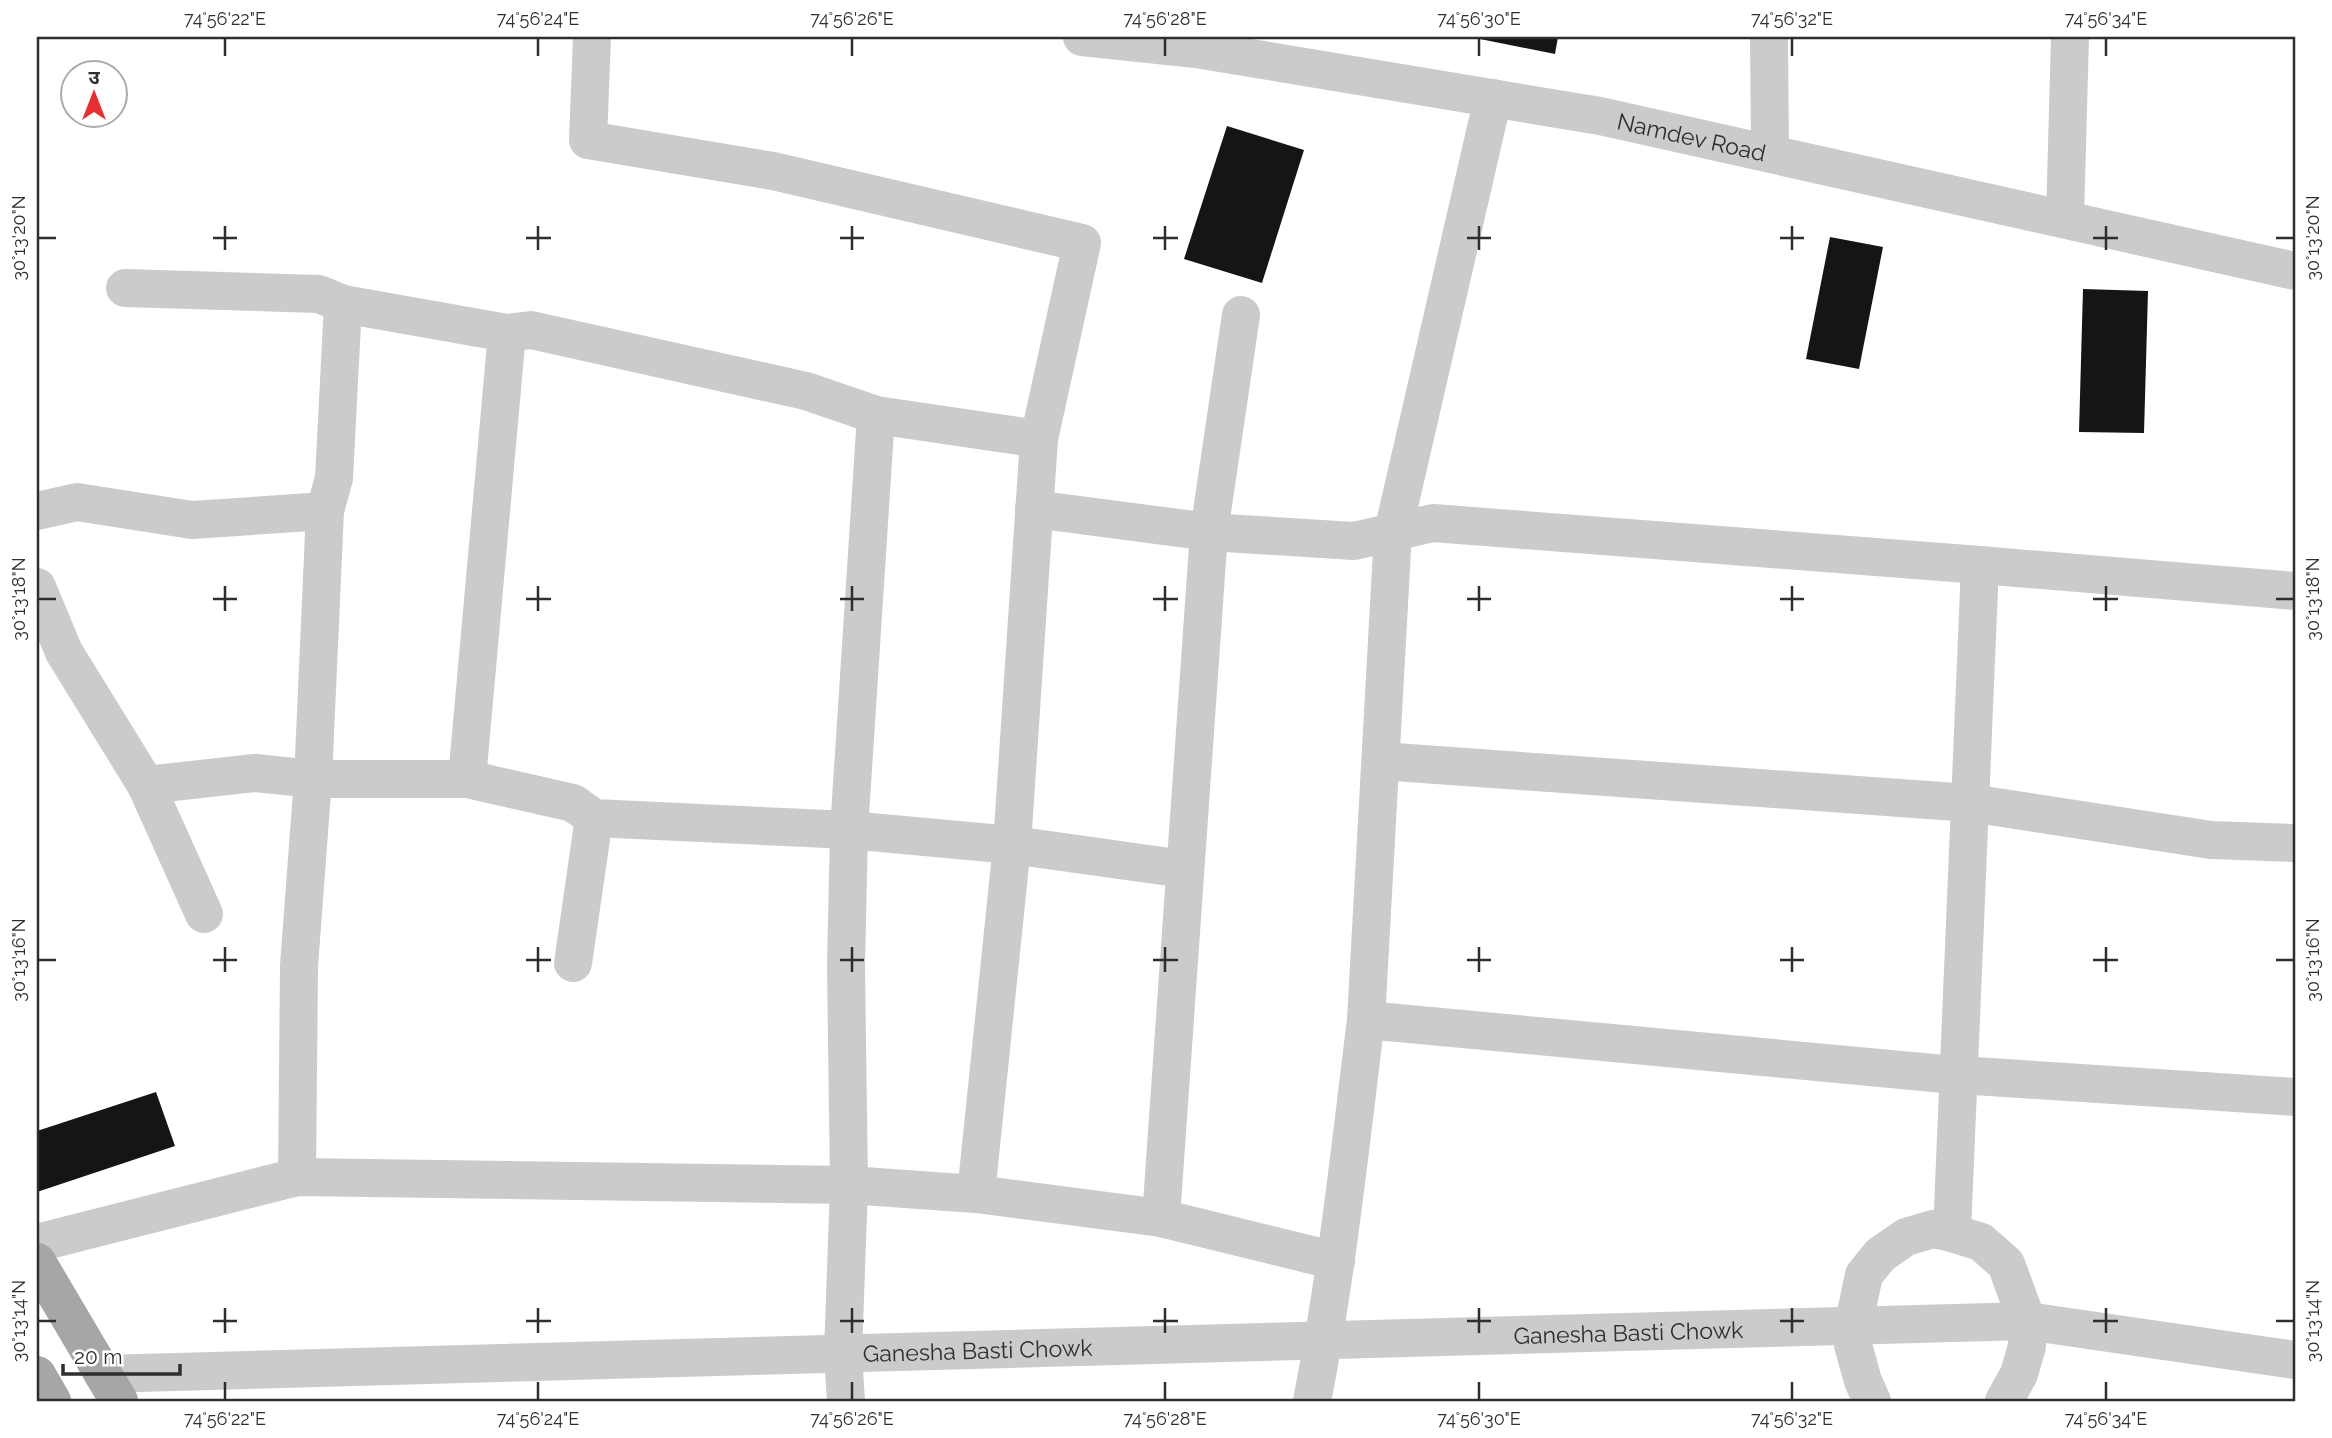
<svg xmlns="http://www.w3.org/2000/svg" width="2332" height="1438" font-family="Raleway,'Noto Sans Devanagari',sans-serif">
  <style>
    .building { fill: #151515 }
    .lines { fill: none; stroke-linecap: round; stroke-linejoin: round }
    .minor { stroke: #cbcbcb; stroke-width: 38 }
    .major { stroke: #a6a6a6; stroke-width: 38 }
    .ticks { fill: none; stroke: #2e2e2e; stroke-width: 2.5 }
    .labels { text-anchor: middle; dominant-baseline: central; stroke-width: 7; stroke-linejoin: round; paint-order: stroke }
    .street-label { font-size: 23px; fill: #2e2e2e; stroke: #fff }
    .neatline { fill: none; stroke: #2e2e2e; stroke-width: 2.5 }
    .ticks-label { font-size: 18px; text-anchor: middle; fill: #2e2e2e }
  </style>
  <rect width="100%" height="100%" fill="#fff"/>
  <g class="building">
    <path d="M1470,37h88l-3,17z"/>
    <path d="M1227,126l77,24 -42,133 -78,-24z"/>
    <path d="M1830,237l53,10 -24,122 -53,-10z"/>
    <path d="M2083,289l65,2 -4,142 -65,-1z"/>
    <path d="M156,1092l19,54 -138,46v-61z"/>
  </g>
  <g class="lines">
    <g class="minor">
      <path d="M592,37l-4,103 185,31 309,72 -43,196 -27,406 -36,349"/>
      <path id="s1" d="M1082,37l114,12 404,67 695,155"/>
      <path d="M1769,37l1,116"/>
      <path d="M2065,218l5,-181"/>
      <path d="M125,288l194,6 24,10 164,29 24,-3 275,61 70,24 163,24"/>
      <path d="M1034,509l175,23 145,9 79,-18 547,42"/>
      <path d="M37,511l40,-9 115,18 133,-9"/>
      <path d="M37,587l27,65 82,133 58,129"/>
      <path d="M1381,761l589,42 241,37 84,3"/>
      <path d="M467,779l40,-446"/>
      <path d="M146,785l109,-12 58,6h154l106,24 21,15 255,12 163,15 172,24"/>
      <path d="M573,963l21,-145"/>
      <path d="M1366,1020l27,-488 100,-434"/>
      <path d="M297,1177l2,-211 14,-187 12,-268 9,-33 9,-174"/>
      <path d="M1161,1218l48,-686 32,-217"/>
      <path d="M1952,1233l28,-668 315,26"/>
      <path d="M37,1243l260,-66 552,8 127,9 185,24 175,43"/>
      <path id="s2" d="M103,1374l1924,-53 268,39"/>
      <path d="M846,1401l-3,-47 6,-169 -3,-219 3,-136 27,-415"/>
      <path d="M1312,1401c25,-126 38,-254 54,-381l578,54 351,23"/>
      <path d="M1872,1401l-9,-20 -10,-36v-18l11,-52 16,-20 26,-18 27,-8 19,4 29,9 25,22 21,57v25l-8,28 -15,27"/>
    </g>
    <g class="major">
      <path d="M37,1262l82,139"/>
      <path d="M37,1375l15,26"/>
    </g>
  </g>
  <path class="ticks" d="M225,38v18M538,38v18M852,38v18M1165,38v18M1479,38v18M1792,38v18M2106,38v18M225,226v24M538,226v24M852,226v24M1165,226v24M1479,226v24M1792,226v24M2106,226v24M38,238h18M213,238h24M526,238h25M840,238h24M1153,238h25M1467,238h24M1780,238h24M2093,238h25M2276,238h18M225,586v25M538,586v25M852,586v25M1165,586v25M1479,586v25M1792,586v25M2106,586v25M38,599h18M213,599h24M526,599h25M840,599h24M1153,599h25M1467,599h24M1780,599h24M2093,599h25M2276,599h18M225,947v25M538,947v25M852,947v25M1165,947v25M1479,947v25M1792,947v25M2106,947v25M38,960h18M213,960h24M526,960h25M840,960h24M1153,960h25M1467,960h24M1780,960h24M2093,960h25M2276,960h18M225,1308v25M538,1308v25M852,1308v25M1165,1308v25M1479,1308v25M1792,1308v25M2106,1308v25M38,1321h18M213,1321h24M526,1321h25M840,1321h24M1153,1321h25M1467,1321h24M1780,1321h24M2093,1321h25M2276,1321h18M225,1382v18M538,1382v18M852,1382v18M1165,1382v18M1479,1382v18M1792,1382v18M2106,1382v18"/>
  <g class="labels">
    <g class="street-label">
      <text stroke="none"><textPath href="#s1" startOffset="618">Namdev Road</textPath></text>
      <text stroke="none"><textPath href="#s2" startOffset="1526">Ganesha Basti Chowk</textPath></text>
      <text stroke="none"><textPath href="#s2" startOffset="875">Ganesha Basti Chowk</textPath></text>
    </g>
  </g>
  <rect width="2332" height="1438" fill="none" stroke="#ffffff" stroke-width="77"/>
  <g transform="translate(94 94)"><circle r="33" fill="#ffffff" stroke="#ababab" stroke-width="2"/>
  <path d="M0-5L12 26L0 18L-12 26Z" fill="#e62f33"/>
  <text y="-10" font-size="19" font-weight="bold" text-anchor="middle" fill="#2e2e2e">उ</text>
  </g>
  <path d="M63 1364v10h117v-10" fill="none" stroke="#2e2e2e" stroke-width="3.5"/>
  <text x="74" y="1364" font-size="21" fill="#2e2e2e" stroke="#ffffff" stroke-width="5" paint-order="stroke">20 m</text>
  <rect x="38" y="38" width="2256" height="1362" class="neatline"/>
  <g class="ticks-label">
    <text x="225" y="25">74°56'22"E</text>
    <text x="538" y="25">74°56'24"E</text>
    <text x="852" y="25">74°56'26"E</text>
    <text x="1165" y="25">74°56'28"E</text>
    <text x="1479" y="25">74°56'30"E</text>
    <text x="1792" y="25">74°56'32"E</text>
    <text x="2106" y="25">74°56'34"E</text>
    <text transform="translate(19 238) rotate(-90)" y="6">30°13'20"N</text>
    <text transform="translate(2313 238) rotate(-90)" y="6">30°13'20"N</text>
    <text transform="translate(19 599) rotate(-90)" y="6">30°13'18"N</text>
    <text transform="translate(2313 599) rotate(-90)" y="6">30°13'18"N</text>
    <text transform="translate(19 960) rotate(-90)" y="6">30°13'16"N</text>
    <text transform="translate(2313 960) rotate(-90)" y="6">30°13'16"N</text>
    <text transform="translate(19 1321) rotate(-90)" y="6">30°13'14"N</text>
    <text transform="translate(2313 1321) rotate(-90)" y="6">30°13'14"N</text>
    <text x="225" y="1425">74°56'22"E</text>
    <text x="538" y="1425">74°56'24"E</text>
    <text x="852" y="1425">74°56'26"E</text>
    <text x="1165" y="1425">74°56'28"E</text>
    <text x="1479" y="1425">74°56'30"E</text>
    <text x="1792" y="1425">74°56'32"E</text>
    <text x="2106" y="1425">74°56'34"E</text>
  </g>
</svg>
